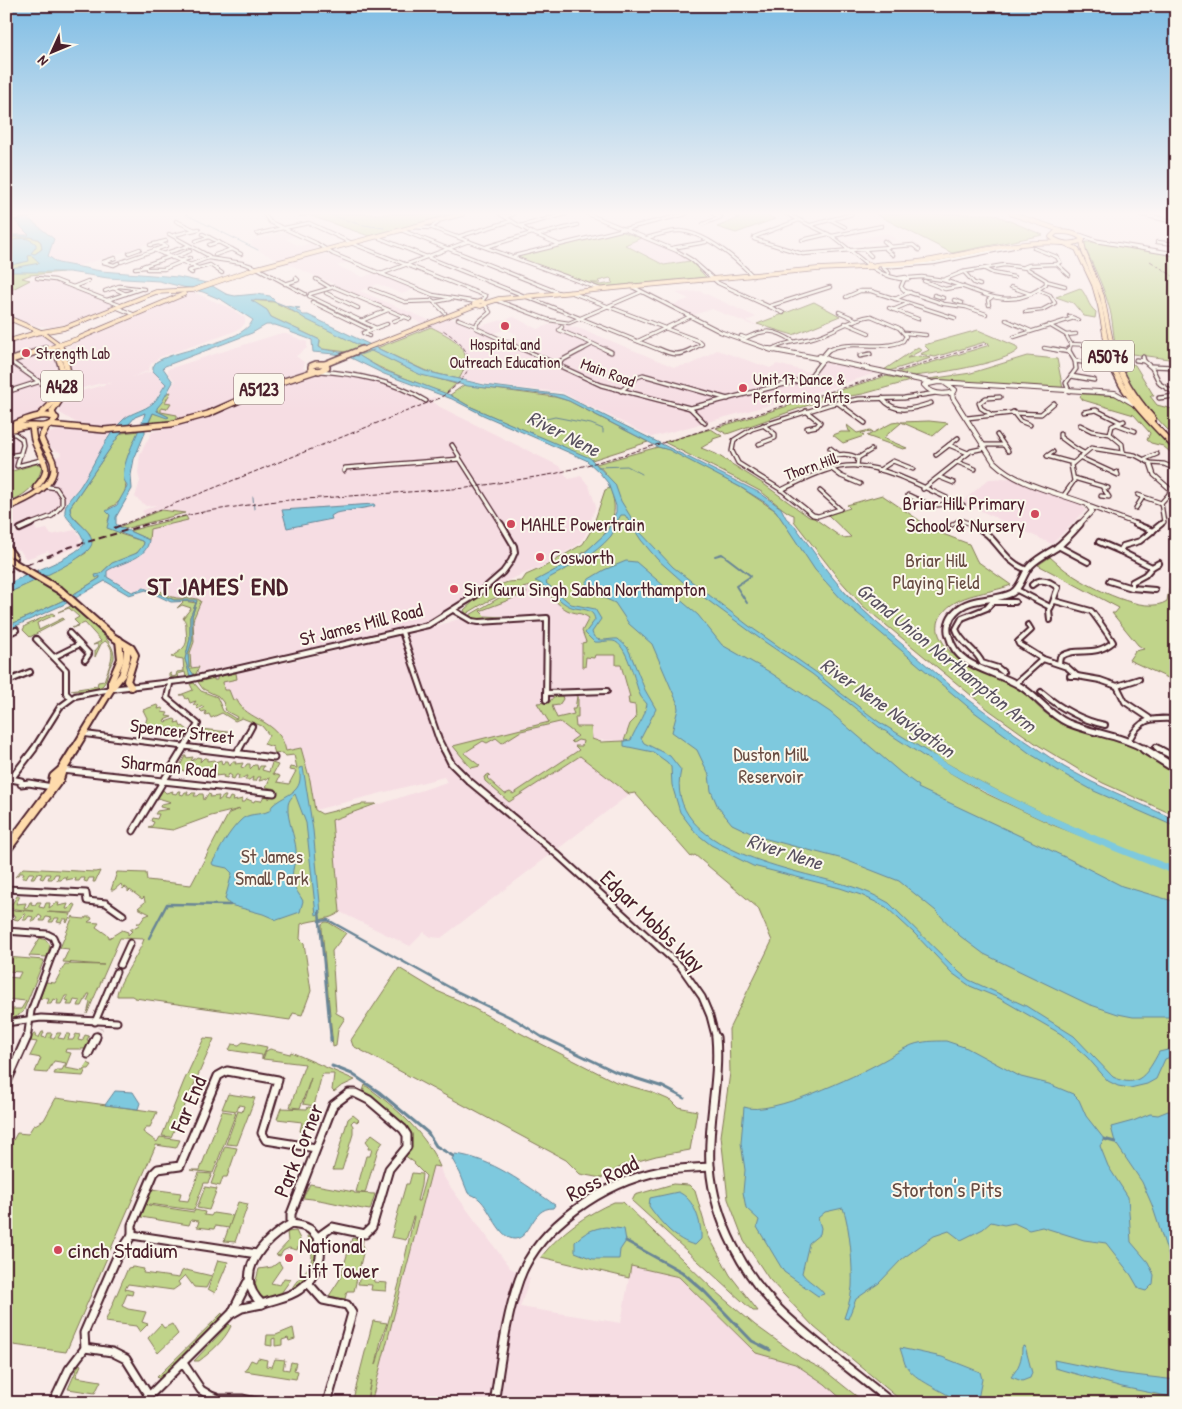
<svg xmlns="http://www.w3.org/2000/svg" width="1182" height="1409" font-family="'Patrick Hand',sans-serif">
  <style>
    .built { fill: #f6dde3 }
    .green { fill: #c0d48a; stroke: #857a5a }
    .water { fill: #7ec9de; stroke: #698596 }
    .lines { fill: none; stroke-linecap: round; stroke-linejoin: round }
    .stream-far3 { stroke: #698596; stroke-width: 1 }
    .stream-far2 { stroke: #698596; stroke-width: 2 }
    .stream-far1 { stroke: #698596; stroke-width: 2.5 }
    .stream { stroke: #698596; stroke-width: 3 }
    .canal { stroke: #7ec9de; stroke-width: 7 }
    .minor-tunnel { stroke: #d6c2c2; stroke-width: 5; stroke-dasharray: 5 2.5; stroke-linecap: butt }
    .minor-far4-casing { stroke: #4a1f2b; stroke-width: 4.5 }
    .minor-far3-casing { stroke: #4a1f2b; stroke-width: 5.5 }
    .minor-far2-casing { stroke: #4a1f2b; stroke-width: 8 }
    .minor-far1-casing { stroke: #4a1f2b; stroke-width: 9 }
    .minor-casing { stroke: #4a1f2b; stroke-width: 11 }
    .tertiary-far3-casing { stroke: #4a1f2b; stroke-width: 5 }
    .tertiary-far2-casing { stroke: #4a1f2b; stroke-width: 6 }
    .tertiary-far1-casing { stroke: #4a1f2b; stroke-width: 9 }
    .tertiary-casing { stroke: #4a1f2b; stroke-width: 11 }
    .primary-far3-casing { stroke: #4a1f2b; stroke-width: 5.5 }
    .primary-far2-casing { stroke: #4a1f2b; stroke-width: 8 }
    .primary-far1-casing { stroke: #4a1f2b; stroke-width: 10 }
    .primary-casing { stroke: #4a1f2b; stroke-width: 12 }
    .trunk-far1-casing { stroke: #4a1f2b; stroke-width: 5.5 }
    .trunk-casing { stroke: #4a1f2b; stroke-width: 8 }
    .minor-far4 { stroke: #fbf7ec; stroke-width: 2.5 }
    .minor-far3 { stroke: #fbf7ec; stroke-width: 3 }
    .minor-far2 { stroke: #fbf7ec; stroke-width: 4 }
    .minor-far1 { stroke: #fbf7ec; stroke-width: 5 }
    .minor { stroke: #fbf7ec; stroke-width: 7 }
    .tertiary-far3 { stroke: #fbf7ec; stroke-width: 3 }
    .tertiary-far2 { stroke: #fbf7ec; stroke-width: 4 }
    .tertiary-far1 { stroke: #fbf7ec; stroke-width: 5 }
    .tertiary { stroke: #fbf7ec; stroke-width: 7 }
    .primary-far3 { stroke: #fedbac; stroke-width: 4 }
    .primary-far2 { stroke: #fedbac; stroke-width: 5 }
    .primary-far1 { stroke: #fedbac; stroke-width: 6 }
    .primary { stroke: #fedbac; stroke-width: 8 }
    .trunk-far1 { stroke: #fedbac; stroke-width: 4 }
    .trunk { stroke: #fedbac; stroke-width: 5 }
    .rail-far1 { stroke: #4a1f2b; stroke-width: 1; stroke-dasharray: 4.5 2; stroke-linecap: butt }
    .rail { stroke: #4a1f2b; stroke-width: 2; stroke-dasharray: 7 4; stroke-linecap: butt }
    .tertiary-bridge-casing { stroke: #4a1f2b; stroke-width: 6; stroke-linecap: butt }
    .primary-bridge-casing { stroke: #4a1f2b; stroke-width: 10; stroke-linecap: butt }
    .tertiary-bridge { stroke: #fbf7ec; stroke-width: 4 }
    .primary-bridge { stroke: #fedbac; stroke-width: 6 }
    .poi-dot { fill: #d1495b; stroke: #fbf7ec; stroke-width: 2 }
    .labels { text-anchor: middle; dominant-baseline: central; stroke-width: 4; stroke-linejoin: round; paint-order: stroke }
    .far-poi-label { font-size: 16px; fill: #4a1f2b; stroke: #fbf7ec; text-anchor: start }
    .far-street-label { font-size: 16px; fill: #4a1f2b; stroke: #fbf7ec }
    .shield { fill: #fbf7ec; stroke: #7f6065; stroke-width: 1 }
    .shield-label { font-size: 18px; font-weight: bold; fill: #4a1f2b }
    .poi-label { font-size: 19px; fill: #4a1f2b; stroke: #fbf7ec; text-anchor: start }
    .park-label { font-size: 19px; fill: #684c43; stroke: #fbf7ec }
    .street-label { font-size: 19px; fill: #4a1f2b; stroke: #fbf7ec }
    .water-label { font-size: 20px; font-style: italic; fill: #5a5261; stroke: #fbf7ec }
    .near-street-label { font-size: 22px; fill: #4a1f2b; stroke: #fbf7ec }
    .near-park-label { font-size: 22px; fill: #684c43; stroke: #fbf7ec }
    .near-poi-label { font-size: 22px; fill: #4a1f2b; stroke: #fbf7ec; text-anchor: start }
    .district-label { font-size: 24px; font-weight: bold; letter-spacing: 1px; fill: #4a1f2b; stroke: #fbf7ec }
  </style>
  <rect width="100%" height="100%" fill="#f9ebe8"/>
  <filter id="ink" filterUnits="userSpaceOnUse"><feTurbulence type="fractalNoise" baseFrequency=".02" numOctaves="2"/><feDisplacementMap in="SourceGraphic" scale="10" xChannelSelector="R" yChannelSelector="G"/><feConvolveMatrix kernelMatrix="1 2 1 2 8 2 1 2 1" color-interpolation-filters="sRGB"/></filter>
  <g filter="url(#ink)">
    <g class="built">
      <path d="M40,214h139l-9,3 -1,5 7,13 -97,31 -21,-3 -9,-5 -1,-4 6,-15 -30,-22z"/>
      <path d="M15,218v3l15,14h-24v-13z"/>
      <path d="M286,231l10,5 -10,3 14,7 11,-3 8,5 -38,13 -22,-10 -8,-6 2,-1 -5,-2z"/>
      <path d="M887,233l10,7 -51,4 -2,-2z"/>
      <path d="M641,238l33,13 16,10 -26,4 -40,-20z"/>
      <path d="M321,254h6l20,8 -10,4 26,11 11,-4 40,16 -12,5 -24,-10 -18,7 69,29 15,-5 48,22 13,3 13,-5 -12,-6 -14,5 -13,-8 35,-9 23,12 17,-6 9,3 3,-1 21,6 87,36 18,-3 25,-14 53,18 7,-4 39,10 8,-11 52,10 -69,22 -155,42 -91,-45 -62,-6 -40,-7 6,-9 1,-13 -6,-13 -12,-9 -162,-72z"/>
      <path d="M32,279l25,4 59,23 -45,17 -20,4 -14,-1 -31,-11v-20l5,-5z"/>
      <path d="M700,291l56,26 -10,4 7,3 7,1h-8l-40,-16 -18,6 -22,-10 17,-6 -13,-6z"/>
      <path d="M193,292l39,17 13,9v5l-5,6 -15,6 -65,22 -9,7 -3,7 -17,6 22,-6 13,13 -14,20 -22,10 -22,22 -3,9 -13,19 -5,12 -19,24 -20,16 -15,6 -5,-2 -4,2 1,2 -13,8 -6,-2v-10l9,-12 35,-24 6,-10v-17l5,-2 -1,-3 -8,-3 -5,-6 -1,-9 13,-4 29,3 4,-7 -17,-4 -15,-9v-5l6,-10 12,-6 33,-9h-10l-33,9 6,-17 -7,-20 4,-10z"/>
      <path d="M40,333l17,12 -12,4 7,4 7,16 2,9 -3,11 -16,21 -9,6 -27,11v-84z"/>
      <path d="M278,334h9l20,8v6l-11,8 9,7 -2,5 10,6h28l46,9 22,10 11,10 14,-6 3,1 -5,3 8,6 117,58 9,6 -2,2 5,6 12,-3 8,10 7,20 -11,30 -6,8 -34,21 -55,23 -8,-3 -25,20 -30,17 -230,51 2,-6 -8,1 -1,-15 4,-11 -1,-22 7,-14 -7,-8h-20l-10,-6 -19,-5 -9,4 -27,-12 -2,-2 1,-6 10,-7 25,-9 7,-12 1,-14 38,-9 -3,-8 -10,1 -14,-3 -15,6 -4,-5 14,-6 -10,1 -11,-9 5,-16 -2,-8 2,-19 12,-22 32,-9 -22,-11 -1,-5 14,-26 -7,-8v-4z"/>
      <path d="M10,435l7,4 1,4 -1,24 -11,4v-35z"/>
      <path d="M1011,478l69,25 6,7 -34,34 -90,-42 27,-23z"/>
      <path d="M33,524l4,7 10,-2 4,6 24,-5 7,8 -3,2 4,5 -31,11 -4,-5 -22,8 -6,-9 -9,-1 -5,-11z"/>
      <path d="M531,586l10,2 29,24h12l8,6 -8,13 22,24h12v10h5l9,32v7l4,1 2,14 -6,5 -6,17 -29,-1 36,53 -190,145 -10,-1 -7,-5 -14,14 -70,-34 -8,-92 115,-38 -3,-5 -129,33 -5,-30 -9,-32 -16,4 -14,-22 -69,-49 109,-24 129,-32 28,-9 39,-23z"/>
      <path d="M433,1166l7,1 2,7 7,11 61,83 20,10 -10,29 101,16 10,-57 48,11 77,76 39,11 30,20 21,19h-475z"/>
    </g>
    <g class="green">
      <path d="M295,214h161l-84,23 -64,-22 -6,2z"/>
      <path d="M728,214h37l10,5 -39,14 -19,-6 22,-9z"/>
      <path d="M875,214h118l50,21 -91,18z"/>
      <path d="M620,231l21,7 -16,7 39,20 26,-4 16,16 -106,10 -9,-4h4l5,2 13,-2 -2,-2 1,-1 -2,-2 -12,3 2,2h-11l-73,-26z"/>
      <path d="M6,237c11,0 27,-3 35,5l1,7 -7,5c4,13 17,13 29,15l-1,3 -33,3 -8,3 8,2 -19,10 -5,5z"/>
      <path d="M1087,242h13l76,14v104l-51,-7 5,10 5,2 19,31h-4l7,9 19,5v24l-5,-1c-21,-21 -42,-46 -52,-74 -6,-16 -5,-33 -9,-49 -6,-23 -16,-43 -26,-64v-3z"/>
      <path d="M1080,288c8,8 7,17 16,24l-1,6 -11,-2 -11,-13 -17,-6z"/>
      <path d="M250,300l24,2 89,45 -15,5 -26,-3 -3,-2 1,-7 -49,-23 -4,-7z"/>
      <path d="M814,302l26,14 -47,19 -36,-11z"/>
      <path d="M431,327c24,12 46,23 28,52l-33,-8 -49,-23z"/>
      <path d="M978,330l38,16 2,4c-12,13 -87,25 -107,26 -5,0 -10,-2 -15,-3l94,-28 -5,-3 -50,15 -15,-3 9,-4 -5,-5z"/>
      <path d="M918,347l4,3 -15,8 13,-2 11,2 -42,13 -5,-1z"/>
      <path d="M370,350l47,23 39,11 -11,10c-30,-13 -60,-21 -87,-39z"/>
      <path d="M1027,356l30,3 6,30 -134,-10 42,-6z"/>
      <path d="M886,376l24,5 -47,13 -40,6 -96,34 -11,-6z"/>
      <path d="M464,385l91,12 14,4 79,41 -56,18 -123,-54 -19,-11z"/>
      <path d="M171,392l-6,10 6,1 -4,6 -6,-1v4l16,3v4l-29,6 5,-12 16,4 -12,-6 -1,-3 11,-15z"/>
      <path d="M1082,394l36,2 10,6 48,49v6l-13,-11 -12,-3 -4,-3 3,-7 -16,-18 -51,-15 -3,-4z"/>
      <path d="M929,421l19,2 -15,13 -32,-14z"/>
      <path d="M899,422l2,1 -18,15 24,10 -4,1 -36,-13 25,-13z"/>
      <path d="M847,425l10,8 13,-3 3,2 -12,1 3,3 -21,7 -10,-8 8,-3h10l-2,-1z"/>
      <path d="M711,429l11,7 -9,3v2l-12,7 15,6 49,31 44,32 5,1 24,17 5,3 8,-1 -23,-22 22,-7 -3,-3 35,-10 53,36 34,13 8,17 34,24c-22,9 -54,8 -69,29 -5,7 -6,17 -1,25 18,32 47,31 75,48 14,9 23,24 38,32 25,14 47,13 72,23 18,8 34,19 50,29v45l-73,-33 -22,-12 -43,-26 -49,-35 -126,-104 -25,-28 -44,-57v-6c-7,-1 -25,-18 -34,-24 -31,-17 -64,-32 -96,-49z"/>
      <path d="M140,431c-5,10 -11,19 -13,29 -4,21 6,37 -18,48l1,7 -2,6 12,13 22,7 2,3c-8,19 -38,13 -44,34l-36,22 -50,23 -8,1v-30l50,-24 30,-17 4,-19 -19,-20 -1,-7 48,-70 4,-4z"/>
      <path d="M658,447l13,3 69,37 36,24 30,44 109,105 136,103 125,61v45c-82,-31 -159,-65 -235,-109l-4,5 46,27 70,33 123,48v530h-272l-90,-76 -45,-48 -25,-38 -16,-42 -7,-63 9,-63 -1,-44 43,-88 -14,-33 -63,-53 -4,2 -56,-64 -6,1 -49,-38 -71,46 -24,-21 -1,-4 5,-3 1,1 -3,3 18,16 5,-2 3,2 66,-44 -4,-4h7l1,-5 -5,-1 -5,3 -2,-2 7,-5 -18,-14 -39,9 -19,12 -6,-5 -9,5 -4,-2 -19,12 16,13 -9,2 -18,-22 96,-24 -12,-19 13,-1c2,-6 6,-6 12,-6l1,3 -4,6 -7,1 5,12 17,-4 -2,-5h3l2,-13 -4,-1h5v22h-3l1,10h15l1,12 9,3 23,-1 6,-17 6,-6 -1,-13 -6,-1 -1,-7h2l-9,-32h-5v-10h-21l-1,3 -8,-1 -1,10h-3v-24l4,-1 -4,-11 7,-13c-8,-6 -14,-4 -22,-8 -15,-8 -24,-29 -44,-22l4,5 -47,18 5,5 18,1 -26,2 -9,-3 43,-25 -25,11 -20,12 -2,-4 22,-20 22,-8 14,-1 4,-6 18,-8 39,-23 9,-15 13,-39 5,-2c20,49 -36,68 -67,90l40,-21 22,-20 16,-27c-5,-17 -11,-36 -25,-46z"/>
      <path d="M36,464h6c-1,18 -18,34 -36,38v-29z"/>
      <path d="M161,510l24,3 -61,16 -5,-2z"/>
      <path d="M186,516l2,4 -38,9 -1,11 -20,-9z"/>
      <path d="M1050,557c7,6 13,12 21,17 19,13 75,42 96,27l4,-23 5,-16v115l-8,1 -39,-18 6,-9 9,-2 -6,-4 -26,-32h3l4,-5 -81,-43z"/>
      <path d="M153,587h3c3,4 5,4 10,7 15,9 25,0 35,7l-8,19 1,22 -4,11 1,15 8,-1 -3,7 -2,1 -5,-7 -1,-14 4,-13v-25l5,-15 -23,-1 -24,-11z"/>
      <path d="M184,601l12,2 -6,14v22l-5,20 5,17 -4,1 -1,-5 -7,2 1,5 -10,-2v-3l2,-1 1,4 4,-1 1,-4 7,-1 -1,-12 -12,-2c15,-10 17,-11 15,-28 0,-6 0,-7 -3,-11l8,-10 -9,-3 -5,3z"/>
      <path d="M71,606c13,12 45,34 43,52 -1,4 -4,7 -5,11 -2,4 -2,11 -5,15 -5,7 -22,6 -30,7l-3,-1 26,-4 1,-4 6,-1c4,-13 15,-31 1,-40l-4,3 -6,13v-6l4,-5 -1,-2 -5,1 8,-4 -16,-18 -13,5 7,-3 -5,-5 5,-3 -10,-9 -11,4z"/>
      <path d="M52,613l3,2 -18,8 2,7 24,-12 1,1 -34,18 -7,-7 2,-4z"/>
      <path d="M236,673l1,6 -14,3 1,8h5l4,10h4c9,21 43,19 49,51l15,-3 9,32 5,30 7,4 40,-10h14l-44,16 8,92c-11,9 -26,7 -39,12l-1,15 4,4 7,48 -9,24 -9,-2 -3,7 -155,-22 -3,-2h-15c-1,-11 22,-41 27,-57l-24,-1 -33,76 3,-12 -3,-1 3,-7h-2l-6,12h-4l2,-5 -6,-1 -2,5h-5l2,-4 -3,-1 2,-4h-3l-4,8h-4l1,-4 -5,-1 -2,5h-4l2,-5 -9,-1 6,-16 9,1 10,-19 39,1 -41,-3 6,-13 -9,-1 13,-32 1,2 11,1 1,-2h5l1,2 -4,3 11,1 -3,4 13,9v2l13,-8 6,2v3l4,-4 -2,-1 9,-5 -2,-2h3l5,-7 5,-2 -12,-6 7,-6 -1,-5 -2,2 -12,-9 -2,2v-3l-3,-2 -2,2 -2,-5 -7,6h-3l6,-18 29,1 1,7 44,5 38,-72 11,-4 -29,7 -38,14 -25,-3 4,-1 2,-4 -3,-1 1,-3 5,1 2,-5h-4l2,-3 12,-2 -9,-2 1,-3 10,-2 -13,-4 5,-8 3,3 7,-2 -1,2 4,1 2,-3h3l-1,3 3,1 2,-3h3l-1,3h3l2,-2h4l-2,3h4l2,-2h3l1,6 4,-6 3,1 -1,2 9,-1 -1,5 6,-5h2l-2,4 4,1 2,-4 4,1 -1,3 10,-2 -2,3h4l2,-3 7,3 1,-2 6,1 3,-5 5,1v2l7,-10 -10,-2 4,-9 -11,3 2,-4h-3l-2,4h-4l1,-4 -4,3h-4l2,-4h-1l-5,3h-3l1,-4h-3l-2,4 -3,-1 1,-2 -3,-2 -2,4 -4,-1 1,-2 -9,1 1,-2 -3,-1 -1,3h-4l2,-4 -4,-1 -2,4h-4l2,-4 -3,-1 -3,4h-3l1,-3 -3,-2 -3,4 -6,-3 -2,2h-3l8,-16h1v2l7,-1 -2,4h1l5,-4 4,1 -1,4 4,-4h3v3l7,-1 1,2 6,-2 1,5 3,-4h3l2,5 2,-4h4l-1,2 8,-1 -2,4 3,1 3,-4h3v5l4,-4h3l1,5 2,-4h4l-2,4 7,2 3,-9 6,2 -5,9 7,2 -3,6 12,2 7,-13 -7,-1 1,-3 7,1 -3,-13 -8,1 -4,-3 -7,1 -2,-7 -9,-3 5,-9 -7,-9 -20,-8 -7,3 -13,-8 -11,5 -2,-4 -3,1 -1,-1 1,-2 -1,-1 -3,1 -2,-2 4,-3 -2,-1 -4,3 -2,-2 2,-2h-5l3,-4 -6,2 -2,-5 -2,1 -2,-4h-4l13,-5 -3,-6 4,-1 7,8 16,6 6,14 13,8 1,-2 -11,-6 -3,-9 -5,-6 -15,-7 -5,-7 16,-4v2h3v-3z"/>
      <path d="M157,705l2,1 -1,3 4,-1 1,2 -1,2 6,1 -2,3 6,1 -8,3 1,2 9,-3 2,1 -1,3 4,-1 2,5 2,-1 6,5 -4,7 -2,-1 1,-4 -5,4 -3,-3 -7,2 2,-3 -2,-2 -4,4h-3l1,-4 -5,3h-3l1,-4 -4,3h-4l2,-8h-5l2,-7 -4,-8z"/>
      <path d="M201,729l27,3 -3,6 -5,-1 -2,4h-4l2,-4 -9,3 1,-3 -8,2 2,-3 -2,-2 -5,4z"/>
      <path d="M23,868l72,4 5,-1 -5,11h-2l1,-4h-5l-2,4 -3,-1 1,-3h-4l-2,3h-4l1,-3 -10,2 1,-3h-4l-2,3h-4l2,-6h-4l-3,5h-4l2,-5h-4l-3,5 -3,-1 2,-4 -5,-1 -3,5h-3l3,-5h-5l-3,5h-4l2,-5h-4l-5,4z"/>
      <path d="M17,896h3l-4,8 10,-1 -2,5h3l3,-6h2l-1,2 4,1 2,-3h4l-2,5 5,1 2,-5h4l-1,5 7,-5h3l-1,3 10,-2 -2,5h2l5,-5 3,1 -4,8 -25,-1 24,2 -4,9 -1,-1 1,-3h-4l-2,4 -4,-1 2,-4h-4l-2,4h-4l2,-4 -5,-1 -2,4h-4l2,-4 -3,-2 -4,6h-4l2,-4 -4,-1 -3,4h-3l3,-6h-2l-6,6 -4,-1 2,-3 -4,-1 -3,4h-3v-9l28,1 -28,-3v-7l6,3z"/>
      <path d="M325,922h3l18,11 -14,18 4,62 9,5 -7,11 -2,17 -3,1 -11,-118v-5z"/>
      <path d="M40,938l6,2 4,5 -3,12 -18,-1z"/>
      <path d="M6,957l38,3 -21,52 -9,6h-8v-9h15l5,-8 -20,-2 1,-22 11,1 3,-6 -15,-1z"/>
      <path d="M399,968l38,23 21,9 66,35 92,47 35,10 21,9 6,6 19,4 -7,39 -34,6 -32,9 -23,13 -21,-4 -14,-14 -213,-114 -2,-6z"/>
      <path d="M42,1032h2l-2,5 4,1 2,-5h4l-2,5h4l3,-5h4l-3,5 6,1 2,-5h4l-2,6h5l3,-6 4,1 -2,5 4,1 3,-6 4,1 -2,4 3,1 -5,8h-19l-1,3 6,1 -6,15 18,3 4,-8 5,2 -3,4h-3l-3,7 -29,-2 2,-4h6l4,-7 -12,-2 -7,12 -12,-1 6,-14 -11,-2 7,-14 -7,-1 4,-8h2l-1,4h4z"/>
      <path d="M204,1038l10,1 -43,98 -9,-1 22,-55z"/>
      <path d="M243,1042l24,5 -5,12v-4l-33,-5 3,-6 7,1z"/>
      <path d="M270,1049l20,5 1,-2 64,28 -15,7 -6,5 -2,-2 2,-16h-12l-8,32 -11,-2 8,-26 -11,30 -10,-1 15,-43 -42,-5 3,-8z"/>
      <path d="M365,1085c29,21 61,48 75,82l-7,-1 -62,237h-4l4,-23 -5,23h-14l21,-82 14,2 -6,17 -5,25 23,-81 15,-67h-1l-7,23 -15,-3 15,-53h3l3,-11 10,1 -1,11 -4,16h2l7,-25 -12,-12 1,-1 -11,-8 6,-10v-12l-47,-42z"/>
      <path d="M228,1094l27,4 -18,47 -11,-1 12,-33 4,1 2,-6 -5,-1 -2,6 -15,-2z"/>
      <path d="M56,1098l101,14 -7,15h-4l-3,5 14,10 3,-5 20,3 -4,8 -20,-3 -90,207 -60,-8v-191l11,-20 11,1 5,-8 11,-6z"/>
      <path d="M308,1107l7,1 -5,16h-6l-3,8 -1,-1 2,-9 -25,-3 4,-11 26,1z"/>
      <path d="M222,1111l14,2 -23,60 -23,-3h10z"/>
      <path d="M353,1115l6,5 -2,2 -3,-2 -3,3 2,3v8l-11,36h-9l15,-51z"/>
      <path d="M372,1134l11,8 -5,7 -13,44 -9,-1 10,-36h4l2,-7h-4l1,-4 -3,-4z"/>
      <path d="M225,1146l12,2 -10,29h-4l-3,9 -9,-2z"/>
      <path d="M199,1173l13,1 -4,9h-4l-10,27 -45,-6 -1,1 46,7 1,-2 10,2 -1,3 7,1 2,-3 20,3 -4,12 -14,-2 -1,3 -17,-2 2,-6 -8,-1 -2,5 -48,-8 10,-28 30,4 -2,7 9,1z"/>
      <path d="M310,1184l44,8v1l21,1 -5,16c-22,-3 -43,-10 -67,-12z"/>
      <path d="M673,1184l16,1 6,6 13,44 22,40 28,36h-5l-121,-110 3,-6z"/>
      <path d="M205,1187l12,2 -8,21 -12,-2z"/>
      <path d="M238,1202l10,2 -13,38 -11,-1z"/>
      <path d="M614,1202h9l93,90 39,33 46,33 23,12 41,33h-19l-21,-19 -30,-20 -39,-11 -77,-76 -48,-11 -2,12 -88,-21c20,-25 44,-42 73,-55z"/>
      <path d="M296,1231l4,8 -3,11 -8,-2 -6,3 -3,5 -4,-1 12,-13 -1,-10z"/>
      <path d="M307,1236h2c18,19 0,43 -18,55 4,-13 20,-19 21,-35 0,-7 -4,-13 -5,-20z"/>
      <path d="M352,1238l11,2 -1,8 2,1 -10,42h-7l-2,8 -16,-3 11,-17z"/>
      <path d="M218,1260l10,2 -13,31 -7,-4z"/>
      <path d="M279,1262l3,5 -11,16 9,2 4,-7 7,1 -12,17 -14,2 -7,-2 -4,-8 5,-19 13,-2z"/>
      <path d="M133,1267l11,2 -1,4 36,5 3,-7 4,-1 26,6 -6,12 -12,-1 -9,-12 -7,7 2,3 -7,5 -45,-6 -3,5 8,2 -1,4 -5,-1 -5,12 6,3 18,3 -4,10 6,2 -8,8 -4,-6 -31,-4 23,-54z"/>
      <path d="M361,1272l12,2 1,8 13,1 -1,8 -15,-1 1,-5 -14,-1z"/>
      <path d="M222,1313l1,3 -8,9 -56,54 -2,-2z"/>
      <path d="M161,1324l3,4 8,-4 6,10 -20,19 -10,-15z"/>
      <path d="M229,1324l2,2c-6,14 -20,26 -32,35h-5z"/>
      <path d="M293,1328l2,11 -6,2 -1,-3 -6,2v5l-7,1v-8l-3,1v7l-6,-1 1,-10h9z"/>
      <path d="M258,1358l9,2 -1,6 6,1 3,-8 10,1 -2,9 6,1 2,-8 5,1 -2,7 4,1 -2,8 -51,-8 6,-11 5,2z"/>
      <path d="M79,1364l2,1 -5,12 25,4 -6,12 -27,-4z"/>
    </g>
    <g class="water">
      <path d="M11,214h12l31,25 -6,17 10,7 43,8 77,6 29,6 19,11 9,2 21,-2 14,2 6,6 10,4 14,2 -4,1 7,6h5l117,56 59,14 79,10 197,98 21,15 5,10 9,8 33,46 20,24 28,26 81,69 57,42 50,34 28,15 84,38v7l-82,-36 -27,-15 -35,-21 -59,-44 -129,-109 -29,-32 -39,-59 -10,-8 -26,-16 -71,-37 -11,-3 -89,-46 -19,-6 -82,-9 -47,-11 -114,-55 -22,-14 -13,-5 -21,-1 16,10 4,7 49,23 -1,7 3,2 36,6 25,15 67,25 19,11 121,52 25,26 6,17 19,31 33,35 76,59 68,47 21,18 41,31 62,38 -4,5 -58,-38 -67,-53 -53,-36 -76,-56 -26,-23 -16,-19 -16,-25h-4c-5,6 -5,14 -10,21 -17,20 -40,30 -62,42l-3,5 25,21 24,5 6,10 -9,13c3,13 16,6 26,7l9,8 3,6 15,37 11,19 -15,29 3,5 26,13 11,14c-19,81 117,100 169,116 14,4 27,10 39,17l70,69 10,8 57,26 48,30 39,41c26,13 35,-5 46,-25l17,-4v7l-11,4 -9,20 -9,5 -17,4 -12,-2 -10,-5 -21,-24 -26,-23 -62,-36 -29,-12 -18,-13 -38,-40 -28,-26 -25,-12 -21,-7 -87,-22 -42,-21 -15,-12 -16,-21 -8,-27 -1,-18 -4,-5 -14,-10 -29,-6v-5l7,-1c5,-14 14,-21 16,-36 -2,-3 -6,-6 -7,-9 -5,-12 -13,-52 -27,-54 -7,-1 -12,2 -19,1l-9,-9 10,-13c-2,-14 -16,-9 -26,-14 -6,-2 -24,-19 -29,-23l-5,-2 46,-25 26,-24 9,-20v-6l-8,-23 -9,-11 -13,-12 -103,-45 -31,-16 -68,-25 -39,-19 -32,-3 -1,-12 -22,-8v-2l-15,-5h-9l-14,8 -87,33 -2,2 10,14 -11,20 -5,6v3l12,6 -2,1 -14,-5 -8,17v3l-11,26 -3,16 1,14 -16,28v7l4,3 29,13c-2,20 -27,21 -42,31v6l25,15 12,-4 30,12h23l-5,16v25l-4,13 1,14 5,7 -4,1 -5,-17 5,-20v-22l6,-14 -3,-2 -22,1 -25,-12 -17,5 -24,-14 -40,23 -56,25 -3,-1v-4l8,-1 50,-23 36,-22v-2l-4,2 -1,-3 5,-1 12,-11 25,-10 7,-9 -2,-3 -35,-13 3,-13 -4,-4 11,-6 10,-18c0,-3 -2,-5 -3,-7 -4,-17 17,-50 21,-67l-10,4 -17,20 -48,70c-1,12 15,18 20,28 1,3 3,8 1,11 -6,14 -68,40 -85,48v-9c25,-14 56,-21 78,-40 0,-16 -21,-25 -19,-35 1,-10 11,-17 16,-25 15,-23 24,-49 43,-66 8,-7 20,-8 29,-16 6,-5 8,-13 13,-19l-13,-13v-4l3,-5c23,-14 86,-18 97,-42l-31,-20 -19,-8 -44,-11 -51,-3 -39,-6h-63v-3l34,-6c-5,-3 -6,-9 -12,-7l1,5 -23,5v-22c11,-6 20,-9 30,0v3l-5,6 4,1 7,-5 -1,-7 -3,-3 -8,-2h-24v-2h23l-14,-14v-3z"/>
      <path d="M374,504l1,2 -39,7 -5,3 1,3 -45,9 -5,-18z"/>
      <path d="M626,561l10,1 62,53 24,30 46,26 62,41 71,61 18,13 -1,2 149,70 55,28 54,16v115h-43l-15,-3 -30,-10 -104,-50 -24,-18 -24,-25 -37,-30 -56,-22 -84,-22 -27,-13 -14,-17 -7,-16 -2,-16 -12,-25 -25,-18 6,-23 -1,-7 -25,-58 -23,-20 -14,-21 -26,-12 -3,-8 3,-4 15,-9z"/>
      <path d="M303,767l10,63 8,83 -5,2 -10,-92 -11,-29c-4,4 -7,7 -7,13 -1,12 7,30 8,42 1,12 -6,22 -3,34 2,7 7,12 10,18l-3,11 -23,8 -14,-6 -33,-9 -5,-6 7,-26 -5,-5 -14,-3 -1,-2c9,-15 15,-29 28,-42 8,-9 19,-5 29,-10 5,-3 0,-2 4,-6 13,-12 32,-11 26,-37z"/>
      <path d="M946,1041l21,7 54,29 28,7 24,10 6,6 7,16 18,23 -4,7 8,20 20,31 3,45 17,20 6,13 -1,9 -7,7 -7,-2 -8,-14 -25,-32 -22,-3 -42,-13 -13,3 -15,-7 -10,2 -13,-3 -8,7 -22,11 -12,-9 -15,5 -32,23 -23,24 -23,16 -8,20 -4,-1c3,-9 7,-20 8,-31 1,-20 -2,-60 -9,-79l-18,4 -7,6 3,10 -1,6 -11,9 -7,30c6,9 16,12 22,21l-6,2 -34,-24 -27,-45 2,-7 -13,-12 -3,-16 2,-22 -4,-27 3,-36c26,10 112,-31 137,-45 10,-5 20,-13 31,-17 11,-4 22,-4 34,-4z"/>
      <path d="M115,1091l18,1 7,11 -2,6 -33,-4z"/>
      <path d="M1168,1111l8,2v152l-5,-2 -19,-58 -10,-23 -27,-40 -4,-15 22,-6 17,-7 8,1z"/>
      <path d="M455,1154c36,4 70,30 100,51l-2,3c-22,0 -21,29 -38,31 -15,1 -25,-31 -36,-40 -3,-3 -7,-4 -11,-6l-8,-20 -8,-14z"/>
      <path d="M678,1192c16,6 24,31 23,47l-6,6c-19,-4 -35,-23 -46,-39l1,-8z"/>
      <path d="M606,1227l18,2 2,12 -6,9 -1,9h-26l-18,-7v-10c8,-9 19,-14 31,-15z"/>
      <path d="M1025,1346l7,27 -2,5 -8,3 -11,-4c8,-10 11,-17 11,-30z"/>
      <path d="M900,1348l42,9 38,15 2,7 -4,20 -18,4c-16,-13 -45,-21 -55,-39 -2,-5 -3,-11 -5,-16z"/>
      <path d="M1054,1360l63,13 59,7v18l-54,-11 -67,-19z"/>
    </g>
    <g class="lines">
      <g class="stream-far3">
        <path d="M185,214l73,36"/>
        <path d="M328,214l30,10 26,4"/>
        <path d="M357,356l17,-6"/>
        <path d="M529,423l26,-6 36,7 12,5v4"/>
        <path d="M598,467l29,-1 15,8"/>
        <path d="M253,497l1,12"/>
      </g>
      <path class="stream-far2" d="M715,556l7,-2 29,22 -15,10 11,17"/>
      <g class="stream-far1">
        <path d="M319,911l12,128"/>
        <path d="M319,921l9,-1 130,72 58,28 29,19"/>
        <path d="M149,938l18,-34 63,1"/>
      </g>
      <g class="stream">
        <path d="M331,1037v4"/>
        <path d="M543,1037l73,35 47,15 21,11"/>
        <path d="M332,1066l20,8 27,18 49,41 8,13 17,10"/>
        <path d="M1104,1139l11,3"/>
        <path d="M626,1241l56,31 22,19 48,50 18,9"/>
      </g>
      <path class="canal" d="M933,759c77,46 159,81 243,112"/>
      <path class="minor-tunnel" d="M97,1036l4,-8"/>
      <g class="minor-far4-casing">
        <g id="minor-far4">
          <path d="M264,214l6,8 46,21 17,11 100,41 44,7"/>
          <path d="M500,214l32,19 26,11"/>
          <path d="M588,214l89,37 15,9 26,23 65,30"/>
          <path d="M787,214l45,22 35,28"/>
          <path d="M506,216l8,-2"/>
          <path d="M6,220l28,-6"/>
          <path d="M799,220l-45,17v2l49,15 110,-9 6,5"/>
          <path d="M831,220l14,7"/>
          <path d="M176,221l19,9"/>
          <path d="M703,224l18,-7 -8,-3"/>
          <path d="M811,225l41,-11"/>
          <path d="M520,226l46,-12"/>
          <path d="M412,227l18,1 8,-5 -3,-2"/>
          <path d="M284,228l25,-5 47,22 130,51 -4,5"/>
          <path d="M432,228l168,61"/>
          <path d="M401,230l159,63"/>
          <path d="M169,234l40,22 -1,2 34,5 15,5 48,26"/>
          <path d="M203,234l38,20"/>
          <path d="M257,234l26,-6"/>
          <path d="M174,235l25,-6"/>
          <path d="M537,235l40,-10"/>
          <path d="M832,236l50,-10"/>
          <path d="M377,237l285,114"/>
          <path d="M457,237l54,-16"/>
          <path d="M647,238c11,-3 23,-8 34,-7 27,3 54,27 72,45"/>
          <path d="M802,240l26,-6"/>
          <path d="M196,241l13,-4"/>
          <path d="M884,241l7,6"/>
          <path d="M1157,242l19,2"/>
          <path d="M150,245l16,-4"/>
          <path d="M209,245l10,-3"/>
          <path d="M486,247l46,-14"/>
          <path d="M672,248l34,-6"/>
          <path d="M885,248l8,7"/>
          <path d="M1034,248l23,9 3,5 -3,2"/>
          <path d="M864,249l7,7"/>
          <path d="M154,250l44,18"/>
          <path d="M129,253l11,-4"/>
          <path d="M163,254l25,-8"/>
          <path d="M215,255l17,-6"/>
          <path d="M514,256l172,-42"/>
          <path d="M115,258l-12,4 11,3 4,-2"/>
          <path d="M172,258l18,-7"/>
          <path d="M180,261l10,-3"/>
          <path d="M121,262l45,-16 -7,-3"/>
          <path d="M190,265l18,-7"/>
          <path d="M1004,265l22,3 20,12v4c-36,30 -65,7 -103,-4l20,-8z"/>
          <path d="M143,266l26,-9"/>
          <path d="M1024,267l5,-2 28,-1 12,11"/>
          <path d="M135,268l11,-1"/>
          <path d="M873,268c10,7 24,12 36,11l-3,-2 -7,1"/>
          <path d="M147,269h17l17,-7"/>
          <path d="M985,269l8,4 21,4"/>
          <path d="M964,272l10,11 6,2"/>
          <path d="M192,273l-4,-2 22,-6 12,8"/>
          <path d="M381,274l88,-33"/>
          <path d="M887,275l2,-2 -7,-6 52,-4 84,-17"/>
          <path d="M37,278l18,2 67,26"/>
          <path d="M909,278l13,-1 21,3"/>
          <path d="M316,279l13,8"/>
          <path d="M904,280l-3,7 4,4 39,13 22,3 20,7"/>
          <path d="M924,281l21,8 18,-3"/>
          <path d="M1046,281l19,5"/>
          <path d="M285,284l13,-4 -2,-2"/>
          <path d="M73,287l15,-6"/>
          <path d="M1011,287l20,7"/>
          <path d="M113,288l13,6"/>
          <path d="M371,289l34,13 28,-1"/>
          <path d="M105,291l14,-5 25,3"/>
          <path d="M570,292l129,49 3,3 -13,7"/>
          <path d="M326,293l32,15"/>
          <path d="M310,294l24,-7 76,32"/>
          <path d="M934,295l9,3"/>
          <path d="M309,296l67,32 -13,5 6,3"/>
          <path d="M846,297l14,-6h11l84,27"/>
          <path d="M895,299l15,-7"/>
          <path d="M107,300l33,-11"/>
          <path d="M432,300l13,13"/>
          <path d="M496,300l53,20 20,3 72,-31"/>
          <path d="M954,300l8,3"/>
          <path d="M312,302l56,27"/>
          <path d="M434,302l16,-3"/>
          <path d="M485,305l5,7 -13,11 -1,5 50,23"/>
          <path d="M989,305l-1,-5 3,-2"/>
          <path d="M770,306l60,-19"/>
          <path d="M118,308l17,7"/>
          <path d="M889,308l29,11"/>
          <path d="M893,310l14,-6"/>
          <path d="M839,312l16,7"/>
          <path d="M1025,312l17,-2 13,-7 -5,-8 -12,-5"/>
          <path d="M1069,316l9,4"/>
          <path d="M458,319l18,7"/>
          <path d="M1006,320l25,11"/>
          <path d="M361,321l27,-11"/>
          <path d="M394,321l11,-4"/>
          <path d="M6,323l6,-2"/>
          <path d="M845,323l24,10"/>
          <path d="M1049,325l17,10 5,9 -2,7"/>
          <path d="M562,327l-3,3 34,14 -13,7"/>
          <path d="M376,328l11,-4"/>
          <path d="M905,333l21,2"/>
          <path d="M1066,335l10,-1"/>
          <path d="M741,336l5,2c20,-9 28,-9 47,3"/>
          <path d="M1014,337l60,-19"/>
          <path d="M638,341l53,-25"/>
          <path d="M593,344l15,7"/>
          <path d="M1071,344l20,1"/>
          <path d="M1044,348l17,3"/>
          <path d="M770,350c13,-8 27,-8 42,-12 21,-5 37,-19 59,-22"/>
          <path d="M827,351c22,-13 51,1 76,-10l3,-5 -7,-8 -28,-12"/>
        </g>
      </g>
      <g class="minor-far3-casing">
        <g id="minor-far3">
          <path d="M523,349l78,36 89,23 15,15"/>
          <path d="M605,349l6,3"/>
          <path d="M659,349c13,6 20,7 33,0"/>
          <path d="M1053,349l16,3"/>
          <path d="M1068,349l7,12 1,8 -10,14 3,8"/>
          <path d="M823,356l6,-7"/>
          <path d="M860,356l10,-2"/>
          <path d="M1143,357l1,4 8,7 8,16 16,10"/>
          <path d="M1136,360l8,1"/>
          <path d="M10,361l31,22 23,-2"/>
          <path d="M1075,361l21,3"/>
          <path d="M555,364l28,-15"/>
          <path d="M1151,366l25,1"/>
          <path d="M320,371c38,3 73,10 106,30"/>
          <path d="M1071,376l23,4"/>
          <path d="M6,386l7,4 25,-8"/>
          <path d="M621,391l16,-14 6,-2 85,24"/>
          <path d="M882,398c13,17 31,11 49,5"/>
          <path d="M1159,398l17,-2"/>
          <path d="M838,403l27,20"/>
          <path d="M690,408l119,-30 13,-17"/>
          <path d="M806,411l14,11 -3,4 -10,2"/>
          <path d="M1013,412l7,9 10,4"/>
          <path d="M1084,412l12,-2 24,12"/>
          <path d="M992,415l-11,-7 -2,-5 7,-5 14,-1"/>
          <path d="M967,418l45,-5 29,1 13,-11"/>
          <path d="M1116,424l19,7"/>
          <path d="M1080,425l12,6 18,3 12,10 1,8"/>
          <path d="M6,434h9l7,5 1,6 -6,21 28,-7"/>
          <path d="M1060,434v3c9,6 13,11 24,16"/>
          <path d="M1110,434l2,-8 12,-5"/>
          <path d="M997,435l11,16"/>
          <path d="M759,444l16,-6v-4l-12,-9"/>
          <path d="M452,445l7,11 -1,2"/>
          <path d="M949,445l19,8"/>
          <path d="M983,445h20"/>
          <path d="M830,448l8,6"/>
          <path d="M1053,452l-6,4 26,7"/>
          <path d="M936,455l22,-17"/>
          <path d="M6,456l15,-2"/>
          <path d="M831,456c10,-2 18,-3 27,2l-1,8"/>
          <path d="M1079,457l39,18 -1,-3"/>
          <path d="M858,458l13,-8"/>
          <path d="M1145,459l12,-5"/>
          <path d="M957,462l18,7"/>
          <path d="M1150,463l14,1 12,5"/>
          <path d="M833,470l8,6 19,8"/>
          <path d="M344,471l1,-3 115,-9 42,66"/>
          <path d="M878,471l15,-10 20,8"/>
          <path d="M939,477l15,6"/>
          <path d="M1074,478l34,10"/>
          <path d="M923,489l48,-38 14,-3"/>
          <path d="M781,490c24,-11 50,-26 77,-24 34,2 73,26 105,39"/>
          <path d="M820,491l20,18 -22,7 -5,-1 -30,-24 -45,-28 -6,-12 2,-11 18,-11 79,-25 28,-5 45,-1 32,-5"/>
          <path d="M908,495c15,7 28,15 43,6"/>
          <path d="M1064,495l10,-14 -3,-16 20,-17 44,7 15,8 4,12 16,14 -1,5 -8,9 3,19 -4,3"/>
          <path d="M1138,495l23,8"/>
          <path d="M1101,496l8,1 -6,-9"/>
          <path d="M1091,507l48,18"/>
          <path d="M1136,508l7,-11"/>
          <path d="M28,525l24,-9 10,-11v-8l-6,-9 -13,-2"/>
          <path d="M952,525l8,-5 14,5"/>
        </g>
      </g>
      <g class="minor-far2-casing">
        <g id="minor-far2">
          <path d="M971,524c28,12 28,35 56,46"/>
          <path d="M1135,524l18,7"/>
          <path d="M20,529l11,-5"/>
          <path d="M1099,542l21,9"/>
          <path d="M1058,546l30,16"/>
          <path d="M1152,567l7,-4"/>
          <path d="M1109,581l23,7"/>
          <path d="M1032,585c9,-8 18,-4 26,3 -4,8 -4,15 -9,22l1,10"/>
          <path d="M1017,590l33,17"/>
          <path d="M1155,590l-23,-2v-6l13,-7 7,-8 -32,-16 3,-5 17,-5 21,-17"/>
          <path d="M1055,601l36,10c3,3 19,26 22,31 -21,17 -34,3 -53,15l-1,6"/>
          <path d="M455,611l17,10 7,1 68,-4 -1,82"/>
          <path d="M1028,625l3,5 -13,12 1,2 24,15 24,8 10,9h-7"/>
          <path d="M402,632l37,108 5,10"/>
          <path d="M69,633l20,21 -4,6"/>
          <path d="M6,635l10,-5"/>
          <path d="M36,639l30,31v23l5,5"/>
          <path d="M54,657l24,-12"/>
          <path d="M1003,672l-5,-4 -16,-5c-6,-14 -21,-19 -26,-34l6,-11 25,-10 5,-6h23"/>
          <path d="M1077,676l23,4 17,6"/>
          <path d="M1139,679l-22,7 8,16 24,16"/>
          <path d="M6,682l24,-10"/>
          <path d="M1016,683l27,-24"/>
          <path d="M170,684l-3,14 31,26 -16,26"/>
          <path d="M1041,692c19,16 39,28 64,33"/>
          <path d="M546,693l61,-2"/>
          <path d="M85,734l126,16"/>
          <path d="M1129,740c12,-23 23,-22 47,-21"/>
          <path d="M1156,747l5,3"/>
          <path d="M33,750l27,-43 15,-11 36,-7 77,-9 240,-55 50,-31 25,-22 8,-11 4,-9 -1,-6 -13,-22"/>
          <path d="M239,750l13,-24"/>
        </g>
      </g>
      <g class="minor-far1-casing">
        <g id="minor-far1">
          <path d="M201,749l73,9"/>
          <path d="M444,749l7,14 18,18 89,74 123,112 21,30 8,19 6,23"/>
          <path d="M1159,749l17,9"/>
          <path d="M237,753l2,-4"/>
          <path d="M62,770l212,23"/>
          <path d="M6,778l15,3v3l8,-1 23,4"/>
          <path d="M11,779l23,-30"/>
          <path d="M133,831l50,-82"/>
          <path d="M6,836l9,2"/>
          <path d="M6,889l80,4 1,8 19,2 17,12"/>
          <path d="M6,931l41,3 6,3 3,7 -25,67 -4,28"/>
          <path d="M120,965l10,-22"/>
          <path d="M95,1022l21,-50"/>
          <path d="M6,1023l35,-5 76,4"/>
          <path d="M96,1039l1,-3"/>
        </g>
      </g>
      <g class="minor-casing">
        <g id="minor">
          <path d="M716,1037c4,44 -9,86 -6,129 4,54 34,111 73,147 34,32 73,60 109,90"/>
          <path d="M88,1054l8,-17"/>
          <path d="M6,1084l21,-47"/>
          <path d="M291,1224v-10l42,-109 16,-12h6l14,7 34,29 4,6v12l-18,22 -17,58 -7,7 -33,-7 -14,10"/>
          <path d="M291,1224c8,1 16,2 22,8 17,17 2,47 -14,58 -11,8 -25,9 -37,14 -31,-28 1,-65 29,-80z"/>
          <path d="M132,1235v-10l22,-52 4,-4 22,-3 38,-90 9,-5 51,9 -16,53 4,7 50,8"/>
          <path d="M308,1283l15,17 24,5 5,8 -25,90"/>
          <path d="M233,1313l9,-5 20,-4"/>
          <path d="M183,1363l18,27 10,6 8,3h23l20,4"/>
          <path d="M149,1396l-23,-37 -14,-7 -27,-4 -1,-15 32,-74 16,-24 125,19"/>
          <path d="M53,1403l16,-34 16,-21"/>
          <path d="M142,1403l90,-90 15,-30"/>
          <path d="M494,1403c7,-41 11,-83 25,-123 20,-55 86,-98 142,-109 16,-3 33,-3 49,-4"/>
        </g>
      </g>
      <g class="tertiary-far3-casing">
        <g id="tertiary-far3">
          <path d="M1140,214l36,8"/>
          <path d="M1080,235l17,6 79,13"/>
          <path d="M631,286l90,46 53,19"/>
        </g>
      </g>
      <g class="tertiary-far2-casing">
        <g id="tertiary-far2">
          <path d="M769,349l48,9"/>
          <path d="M820,356l8,3 -8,1 -3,-2z"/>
          <path d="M828,360l52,11"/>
          <path d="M901,376l29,6"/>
          <path d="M945,383l10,7 -1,2c-11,3 -22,3 -30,-7l14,-3 177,11 19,11"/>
          <path d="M952,393l1,5 41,64c25,24 62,30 93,42l5,7 -13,14"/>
        </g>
      </g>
      <g class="tertiary-far1-casing">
        <path id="tertiary-far1" d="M1080,524c-7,8 -15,17 -24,24 -8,5 -18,10 -25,17 -8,8 -9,22 -19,28 -18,9 -42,3 -57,19 -6,6 -9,16 -6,24 8,33 46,34 71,50 18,11 28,28 48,37 26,11 53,12 78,27"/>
      </g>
      <g class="tertiary-casing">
        <path id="tertiary" d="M1144,749l32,20"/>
      </g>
      <g class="primary-far3-casing">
        <g id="primary-far3">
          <path d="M869,264l7,3h-11z"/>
          <path d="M875,265c17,-2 33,-1 50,-4 46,-7 90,-21 137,-18"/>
          <path d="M481,301l5,3 -5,2 -7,-2z"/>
          <path d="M486,303l13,-4 319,-30 47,-2"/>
          <path d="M6,317l35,15"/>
          <path d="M359,351l117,-46"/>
        </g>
      </g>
      <g class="primary-far2-casing">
        <g id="primary-far2">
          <path d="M316,364h8l3,3 -8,4 -8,-2v-3z"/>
          <path d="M325,364l37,-15"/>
          <path d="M49,425l55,5 67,-6 37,-10 70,-31 37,-12"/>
          <path d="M32,427c1,5 1,11 3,16 8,20 19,25 1,44"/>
          <path d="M6,508c17,-7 54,-22 47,-46 -3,-9 -10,-16 -12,-25l6,-11"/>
        </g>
      </g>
      <g class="primary-far1-casing">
        <g id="primary-far1">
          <path d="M6,547l8,11"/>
          <path d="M61,591l52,46 18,11 4,7 -8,26 4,6"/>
          <path d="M111,689v-7l10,-23 -2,-19"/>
          <path d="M74,750l37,-61 11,-14 5,-17v-11"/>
        </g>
      </g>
      <g class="primary-casing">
        <g id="primary">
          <path d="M52,787l2,-10 8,-7 13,-21"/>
          <path d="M6,850l53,-71 3,-9"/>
        </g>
      </g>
      <g class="trunk-far1-casing">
        <g id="trunk-far1">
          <path d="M1012,214l48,16"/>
          <path d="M1056,232c9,0 21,0 27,8 -11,5 -22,5 -32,-3z"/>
          <path d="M1082,241l2,11 18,44 11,55"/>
          <path d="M1064,243l13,6 17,36 6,21 8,45"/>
          <path d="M42,332l18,13 2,6"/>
          <path d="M6,342l30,-9 28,-5 92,-36 37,-2 64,-22 205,-54"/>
          <path d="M48,350l3,1"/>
          <path d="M41,351l36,-12 107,-45"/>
        </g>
      </g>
      <g class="trunk-casing">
        <g id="trunk">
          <path d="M1108,349c7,40 41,71 68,99"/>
          <path d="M1113,349c7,28 22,49 40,70"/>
          <path d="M6,362l39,-13"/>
          <path d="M40,415c25,-22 29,-33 16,-63l-8,-2"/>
          <path d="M54,416l-2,-4c19,-29 21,-29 9,-63"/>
          <path d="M6,428c15,-6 34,-17 50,-10 -7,12 -18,7 -30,8 -7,1 -13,3 -20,5"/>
        </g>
      </g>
      <use href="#minor-far4" class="minor-far4"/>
      <use href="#minor-far3" class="minor-far3"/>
      <use href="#minor-far2" class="minor-far2"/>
      <use href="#minor-far1" class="minor-far1"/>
      <use href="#minor" class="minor"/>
      <use href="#tertiary-far3" class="tertiary-far3"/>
      <use href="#tertiary-far2" class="tertiary-far2"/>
      <use href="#tertiary-far1" class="tertiary-far1"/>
      <use href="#tertiary" class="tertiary"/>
      <use href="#primary-far3" class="primary-far3"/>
      <use href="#primary-far2" class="primary-far2"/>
      <use href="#primary-far1" class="primary-far1"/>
      <use href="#primary" class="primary"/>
      <use href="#trunk-far1" class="trunk-far1"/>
      <use href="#trunk" class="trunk"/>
      <g class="rail-far1">
        <path d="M1150,261l26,17"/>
        <path d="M121,525l319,-127c35,-24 41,-43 3,-68"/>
        <path d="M143,525l65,-14 68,-10 191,-13 87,-14 69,-19 366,-112"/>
      </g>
      <g class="rail">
        <path d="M114,528l10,-4"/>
        <path d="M6,573l64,-26 78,-23"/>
      </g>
      <g class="tertiary-bridge-casing">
        <path id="tertiary-bridge" d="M880,371l21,5"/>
      </g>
      <g class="primary-bridge-casing">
        <path id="primary-bridge" d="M9,560l52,31"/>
      </g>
      <use href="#tertiary-bridge" class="tertiary-bridge"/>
      <use href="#primary-bridge" class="primary-bridge"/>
    </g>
  </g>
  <linearGradient id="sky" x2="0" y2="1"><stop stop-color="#7dbce4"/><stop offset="0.52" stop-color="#fcf6f5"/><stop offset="1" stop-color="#fcf6f5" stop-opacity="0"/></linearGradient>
  <rect width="1182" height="411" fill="url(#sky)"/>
  <g class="poi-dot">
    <circle cx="505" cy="326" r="5"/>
    <circle cx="26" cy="353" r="5"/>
    <circle cx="743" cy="388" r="5"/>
    <circle cx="1035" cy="514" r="5"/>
    <circle cx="511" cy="524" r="5"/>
    <circle cx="540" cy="557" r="5"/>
    <circle cx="454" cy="589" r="5"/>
    <circle cx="58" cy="1250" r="5"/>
    <circle cx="289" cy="1258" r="5"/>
  </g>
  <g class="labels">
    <g class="far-poi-label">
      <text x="505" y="344" text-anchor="middle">Hospital and<tspan x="505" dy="18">Outreach Education</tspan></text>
      <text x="36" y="353">Strength Lab</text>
      <text x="753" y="379">Unit 17 Dance &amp;<tspan x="753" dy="18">Performing Arts</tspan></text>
    </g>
    <g class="far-street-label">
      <text transform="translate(608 372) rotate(20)">Main Road</text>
      <text transform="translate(811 466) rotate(-19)">Thorn Hill</text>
    </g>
    <g class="shield">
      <rect x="1082" y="340.5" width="52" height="31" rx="4"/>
      <rect x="41" y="370.5" width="42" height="31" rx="4"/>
      <rect x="234" y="373.5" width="50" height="31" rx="4"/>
    </g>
    <g class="shield-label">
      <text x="1108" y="356">A5076</text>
      <text x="62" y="386">A428</text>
      <text x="259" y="389">A5123</text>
    </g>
    <g class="poi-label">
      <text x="1025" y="503" text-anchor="end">Briar Hill Primary<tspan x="1025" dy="22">School &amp; Nursery</tspan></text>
      <text x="521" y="524">MAHLE Powertrain</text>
      <text x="550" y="557">Cosworth</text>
      <text x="464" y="589">Siri Guru Singh Sabha Northampton</text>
    </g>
    <g class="park-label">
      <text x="936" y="560">Briar Hill<tspan x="936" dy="22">Playing Field</tspan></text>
      <text x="771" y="754">Duston Mill<tspan x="771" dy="22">Reservoir</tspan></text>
      <text x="272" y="856">St James<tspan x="272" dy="22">Small Park</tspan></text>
    </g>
    <g class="street-label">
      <text transform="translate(361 624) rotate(-14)">St James Mill Road</text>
      <text transform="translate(182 731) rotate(7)">Spencer Street</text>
      <text transform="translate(169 766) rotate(6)">Sharman Road</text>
    </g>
    <g class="water-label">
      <text transform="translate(564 433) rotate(27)">River Nene</text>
      <text transform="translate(947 657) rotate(39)">Grand Union Northampton Arm</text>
      <text transform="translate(888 707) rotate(35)">River Nene Navigation</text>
      <text transform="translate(785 851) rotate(18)">River Nene</text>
    </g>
    <g class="near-street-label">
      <text transform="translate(653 921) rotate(44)">Edgar Mobbs Way</text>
      <text transform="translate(188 1104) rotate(-67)">Far End</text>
      <text transform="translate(298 1150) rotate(-68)">Park Corner</text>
      <text transform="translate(602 1178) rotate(-26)">Ross Road</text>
    </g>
    <g class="near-park-label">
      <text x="947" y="1189">Storton's Pits</text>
    </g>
    <g class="near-poi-label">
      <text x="299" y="1245">National<tspan x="299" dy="25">Lift Tower</tspan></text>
      <text x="68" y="1250">cinch Stadium</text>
    </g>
    <g class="district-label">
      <text x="218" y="586">ST JAMES' END</text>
    </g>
  </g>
  <rect width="1182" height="1409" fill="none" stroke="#fbf7ec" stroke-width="25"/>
  <rect x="12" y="12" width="1157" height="1384" fill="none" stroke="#4a1f2b" stroke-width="2" filter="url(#ink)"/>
  <g transform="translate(52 52) rotate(226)" stroke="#fbf7ec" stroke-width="4" paint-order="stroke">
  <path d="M0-4L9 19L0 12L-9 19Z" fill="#4a1f2b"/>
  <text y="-8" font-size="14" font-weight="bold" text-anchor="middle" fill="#4a1f2b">N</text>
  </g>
</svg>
